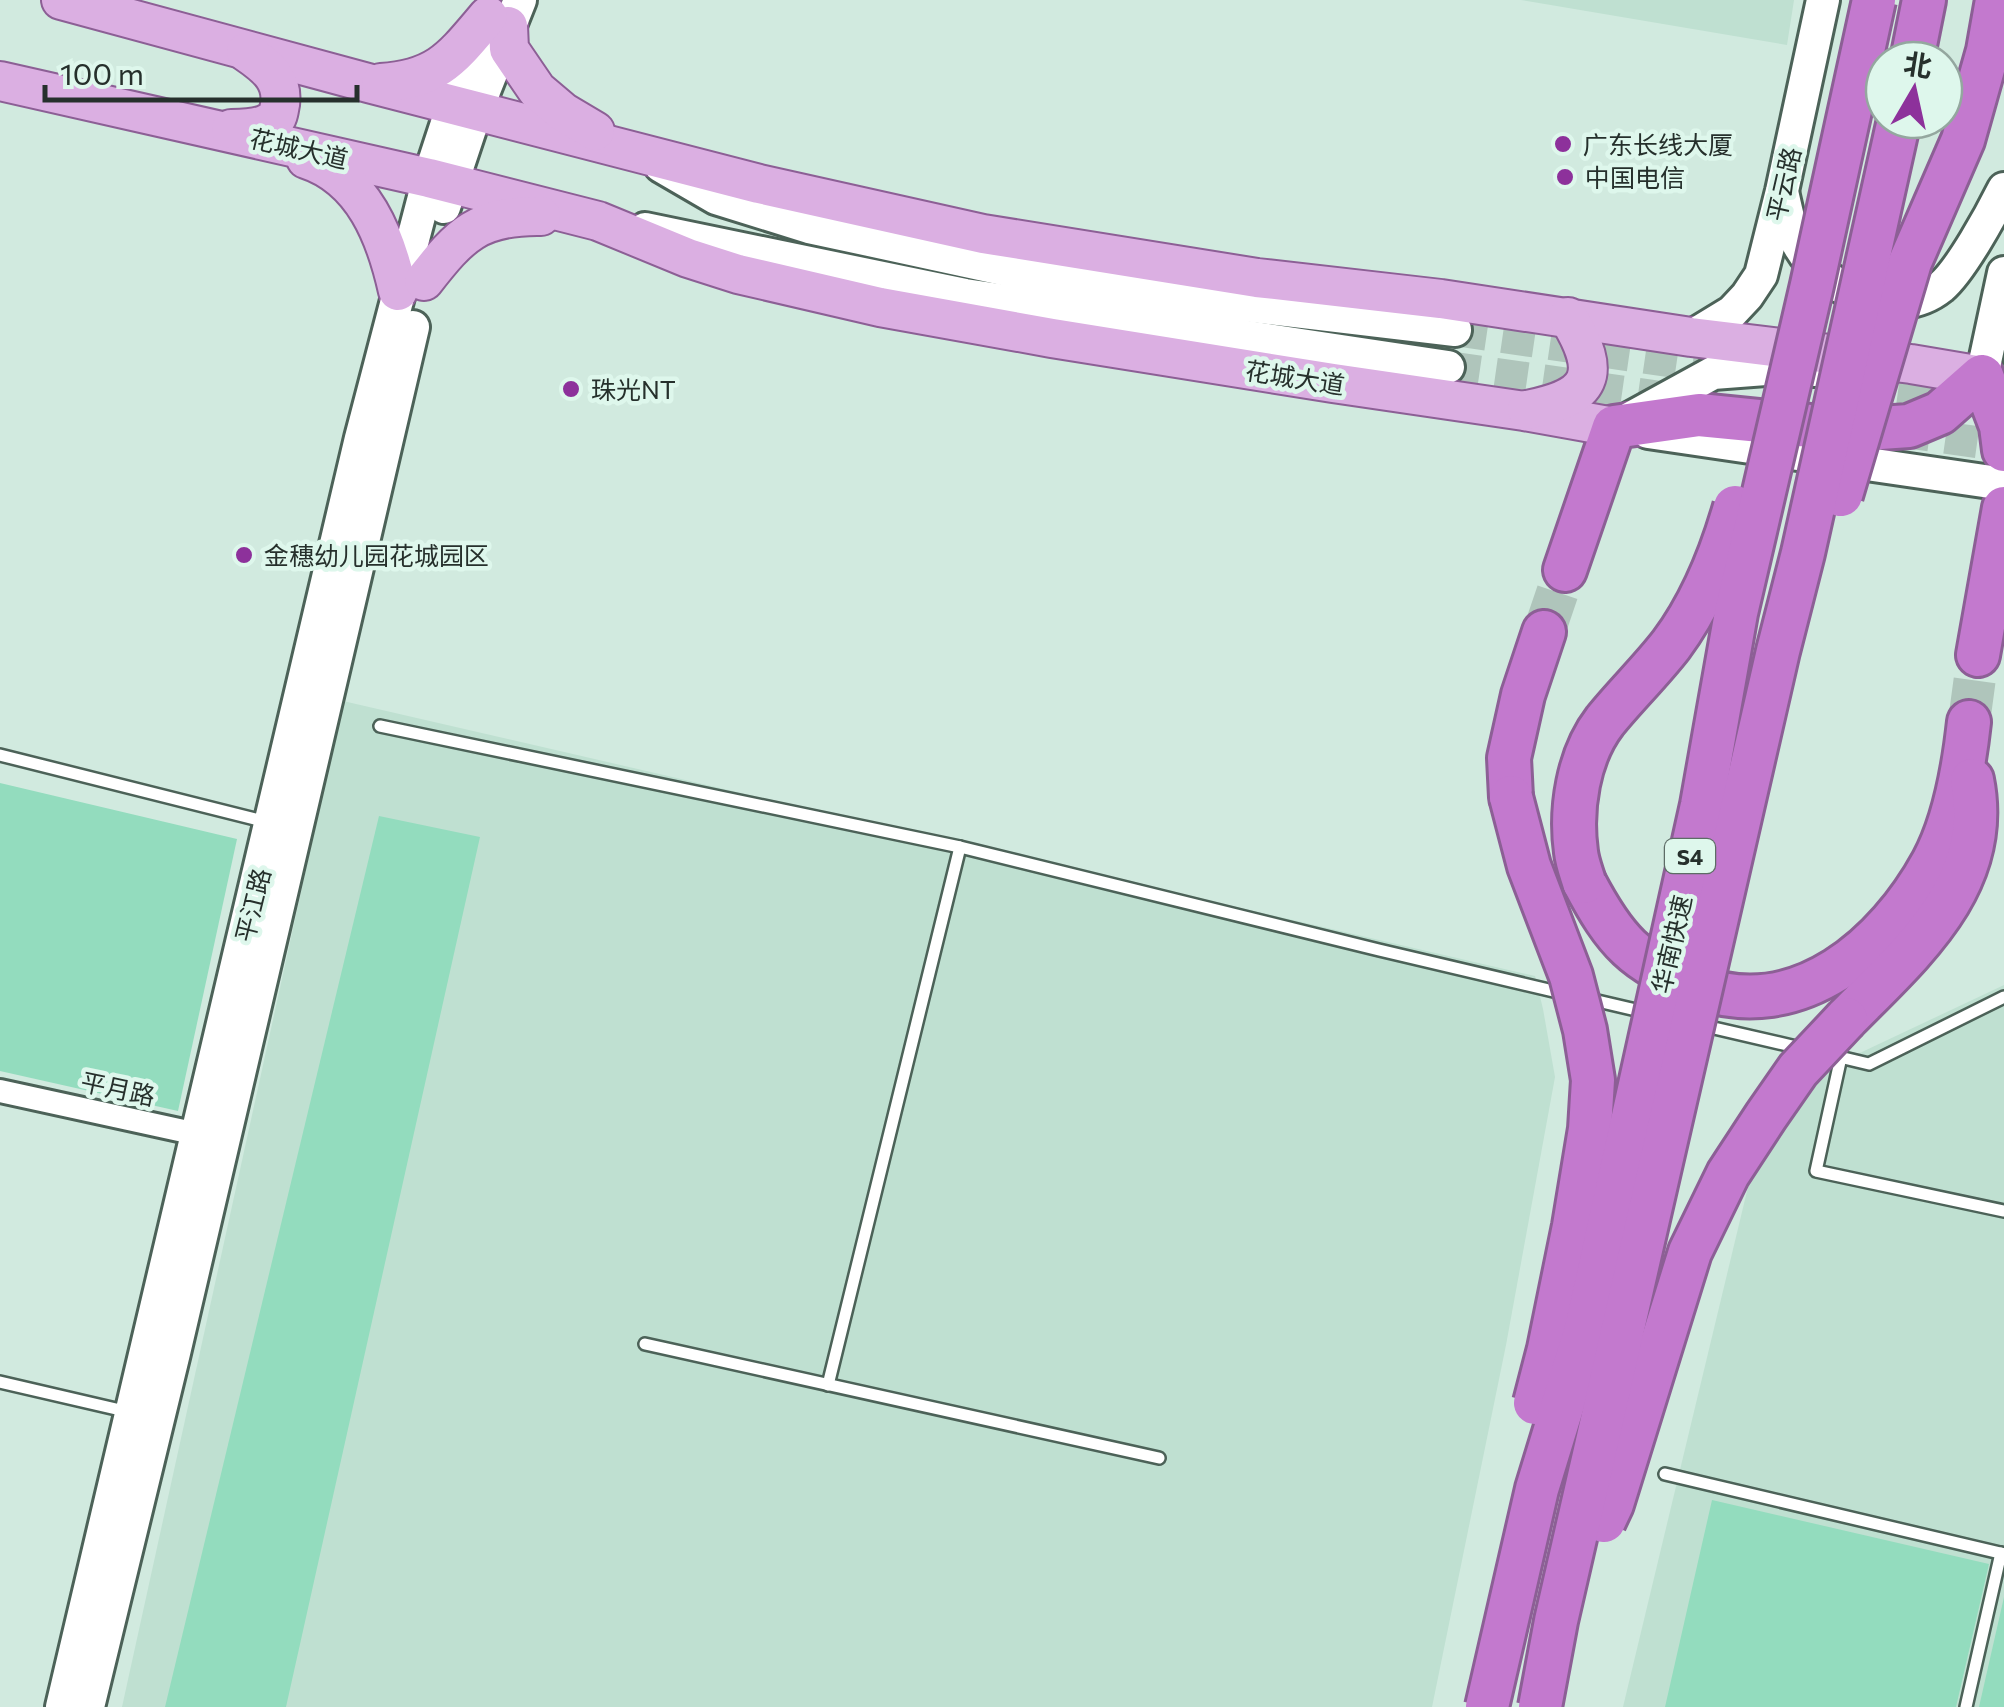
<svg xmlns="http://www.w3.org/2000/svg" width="2004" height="1707" font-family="Commissioner,'Noto Sans SC',sans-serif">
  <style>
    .built { fill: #bfe0d1 }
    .green { fill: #93dcbe }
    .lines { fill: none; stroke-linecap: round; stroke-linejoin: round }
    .secondary-tunnel { stroke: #afc5bb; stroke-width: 32; stroke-dasharray: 32 16; stroke-linecap: butt }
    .highway-tunnel { stroke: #afc5bb; stroke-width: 42; stroke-dasharray: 42 21; stroke-linecap: butt }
    .lane-casing { stroke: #4c6258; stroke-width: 16 }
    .street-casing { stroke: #4c6258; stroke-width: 28 }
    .secondary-casing { stroke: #4c6258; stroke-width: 38 }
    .primary-casing { stroke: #8c5f95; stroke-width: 42 }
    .highway-casing { stroke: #8c5f95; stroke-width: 48 }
    .lane { stroke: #fff; stroke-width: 11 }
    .street { stroke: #fff; stroke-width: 22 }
    .secondary { stroke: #fff; stroke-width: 32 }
    .primary { stroke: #dbafe2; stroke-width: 38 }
    .highway { stroke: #c379ce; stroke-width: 42 }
    .highway-bridge-casing { stroke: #8c5f95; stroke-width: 48; stroke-linecap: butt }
    .highway-bridge { stroke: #c379ce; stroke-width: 42 }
    .poi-dot { fill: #8d319b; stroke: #def7ec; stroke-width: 4 }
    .labels { text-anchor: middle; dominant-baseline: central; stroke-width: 9; stroke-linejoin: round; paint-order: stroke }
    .shield { fill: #def7ec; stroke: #5d6c66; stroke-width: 2.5 }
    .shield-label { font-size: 22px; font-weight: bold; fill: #26302c }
    .poi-label { font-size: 25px; fill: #26302c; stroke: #def7ec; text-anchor: start }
    .street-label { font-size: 25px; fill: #26302c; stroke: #def7ec }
  </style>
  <rect width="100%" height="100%" fill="#d1eadf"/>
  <g class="built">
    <path d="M1521,0h273l-7,45z"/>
    <path d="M343,701l1192,275 8,33 12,68 -49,268 -74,362h-1310z"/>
    <path d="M2004,985v722h-381l125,-520 23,-46 57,-73z"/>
  </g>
  <g class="green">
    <path d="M0,783l237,56 -59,272 -178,-40z"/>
    <path d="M379,816l101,21 -194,870h-121z"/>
    <path d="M1712,1500l277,64 -33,143h-291z"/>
    <path d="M2004,1597v110h-25z"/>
  </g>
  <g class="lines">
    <g class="secondary-tunnel">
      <path d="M1455,330l282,41"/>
      <path d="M1448,367l233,33"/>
      <path d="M1850,388l115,16"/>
      <path d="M1898,431l106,15"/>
    </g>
    <g class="highway-tunnel">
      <path d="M1544,632l21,-62"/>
      <path d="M1969,722l9,-67"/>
    </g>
    <g class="lane-casing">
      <g id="lane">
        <path d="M380,726l580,121 419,103 187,44"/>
        <path d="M0,755l267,67"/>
        <path d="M1589,999l60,14"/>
        <path d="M1701,1025l104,24"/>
        <path d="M1827,1054l42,10 135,-67"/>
        <path d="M1841,1057l-25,114 188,40"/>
        <path d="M645,1344l514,114"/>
        <path d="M0,1382l129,30"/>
        <path d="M828,1385l132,-538"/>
        <path d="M1665,1474l339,80"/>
        <path d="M1966,1707l35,-154"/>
      </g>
    </g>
    <g class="street-casing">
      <path id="street" d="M0,1091l211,46"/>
    </g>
    <g class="secondary-casing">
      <g id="secondary">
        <path d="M661,166l55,32 93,29 199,43 126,22 321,38"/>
        <path d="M1783,196c4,17 7,36 17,51 26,44 96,76 141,40 20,-17 50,-72 63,-98"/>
        <path d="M444,207l32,-96 44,-111"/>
        <path d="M645,229l320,66 483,72"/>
        <path d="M1691,337l41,-25 15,-16 14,-21 21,-84 41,-191"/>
        <path d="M1982,376l22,-103"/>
        <path d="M1631,418l82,-45 68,-5 34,2"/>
        <path d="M1648,432l356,52"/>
        <path d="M62,1707l299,-1269 68,-260 24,-73 30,-78"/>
        <path d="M88,1707l86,-354 239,-1026"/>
      </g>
    </g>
    <g class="primary-casing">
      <g id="primary">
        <path d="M61,0l307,83 391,101 224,50 274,44 184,21 250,38 220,27 71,12"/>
        <path d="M508,26l1,23 28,41 26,22 32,19"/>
        <path d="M0,81l429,97 169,43 90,37 50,16 142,33 172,31 281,45 191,28 90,16"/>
        <path d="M381,83c58,-4 72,-26 107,-67"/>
        <path d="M231,129c13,0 28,0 39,-7 8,-4 7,-4 9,-12 7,-29 -11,-43 -33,-58"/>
        <path d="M306,159c58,19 80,78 92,132"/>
        <path d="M424,281c36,-46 54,-66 117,-65"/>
        <path d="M1527,410c66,-13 76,-35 41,-93"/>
      </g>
    </g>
    <g class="highway-casing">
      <g id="highway">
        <path d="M1912,60l12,-60"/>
        <path d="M1565,570l49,-143 85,-12 152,15 58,-4 31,-13 42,-37 19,50 3,24"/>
        <path d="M1978,655l26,-147"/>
        <path d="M1511,797l-2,-39 14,-63 21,-63"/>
        <path d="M1584,882c31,59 51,81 114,105 101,37 189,-41 235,-125 22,-41 31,-94 36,-140"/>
        <path d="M1846,1019c66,-67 147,-135 126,-239"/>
      </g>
    </g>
    <use href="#lane" class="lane"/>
    <use href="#street" class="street"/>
    <use href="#secondary" class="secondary"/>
    <use href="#primary" class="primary"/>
    <use href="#highway" class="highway"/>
    <g class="highway-bridge-casing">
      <g id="highway-bridge">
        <path d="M1841,495l69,-233 53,-122 25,-89 9,-51"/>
        <path d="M1511,797l18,69 42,110 14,54 8,50 -3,49 -16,97 -25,123 -14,54"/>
        <path d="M1584,882c-3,-10 -7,-20 -8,-30 -6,-43 2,-96 29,-131 21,-26 45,-49 66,-76 30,-40 50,-89 64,-138"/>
        <path d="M1604,1521l8,-17 78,-252 38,-78 38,-58 32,-46 48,-51"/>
        <path d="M1487,1707l50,-218 49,-160 116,-524 34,-192 76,-328 62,-285"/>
        <path d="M1540,1707l16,-86 222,-970 25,-98 96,-433"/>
      </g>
    </g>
    <use href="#highway-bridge" class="highway-bridge"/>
  </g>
  <g class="poi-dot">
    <circle cx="1563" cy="144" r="10"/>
    <circle cx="1565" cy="177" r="10"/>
    <circle cx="571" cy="389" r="10"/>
    <circle cx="244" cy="555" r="10"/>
  </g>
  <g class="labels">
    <rect class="shield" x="1665" y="839" width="50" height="34" rx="8"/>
    <g class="shield-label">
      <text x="1690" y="856">S4</text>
    </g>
    <g class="poi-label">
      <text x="1583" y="144">广东长线大厦</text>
      <text x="1585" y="177">中国电信</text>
      <text x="591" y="389">珠光NT</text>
      <text x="264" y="555">金穗幼儿园花城园区</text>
    </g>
    <g class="street-label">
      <text transform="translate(299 148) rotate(13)">花城大道</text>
      <text transform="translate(1783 184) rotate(-77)">平云路</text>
      <text transform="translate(1295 377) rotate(9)">花城大道</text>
      <text transform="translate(252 905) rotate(-76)">平江路</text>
      <text transform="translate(1671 944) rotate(-77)">华南快速</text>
      <text transform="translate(118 1088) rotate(12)">平月路</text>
    </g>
  </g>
  <g transform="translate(1914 90) rotate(9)"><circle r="48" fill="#def7ec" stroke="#94a79f" stroke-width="2.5"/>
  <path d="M0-8L18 38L0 25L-18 38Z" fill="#8d319b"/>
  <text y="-15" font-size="28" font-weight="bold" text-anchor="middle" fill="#26302c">北</text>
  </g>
  <path d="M45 85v15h312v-15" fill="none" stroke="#26302c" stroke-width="5"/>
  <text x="60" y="85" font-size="30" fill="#26302c" stroke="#def7ec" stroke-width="8" paint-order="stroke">100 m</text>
</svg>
